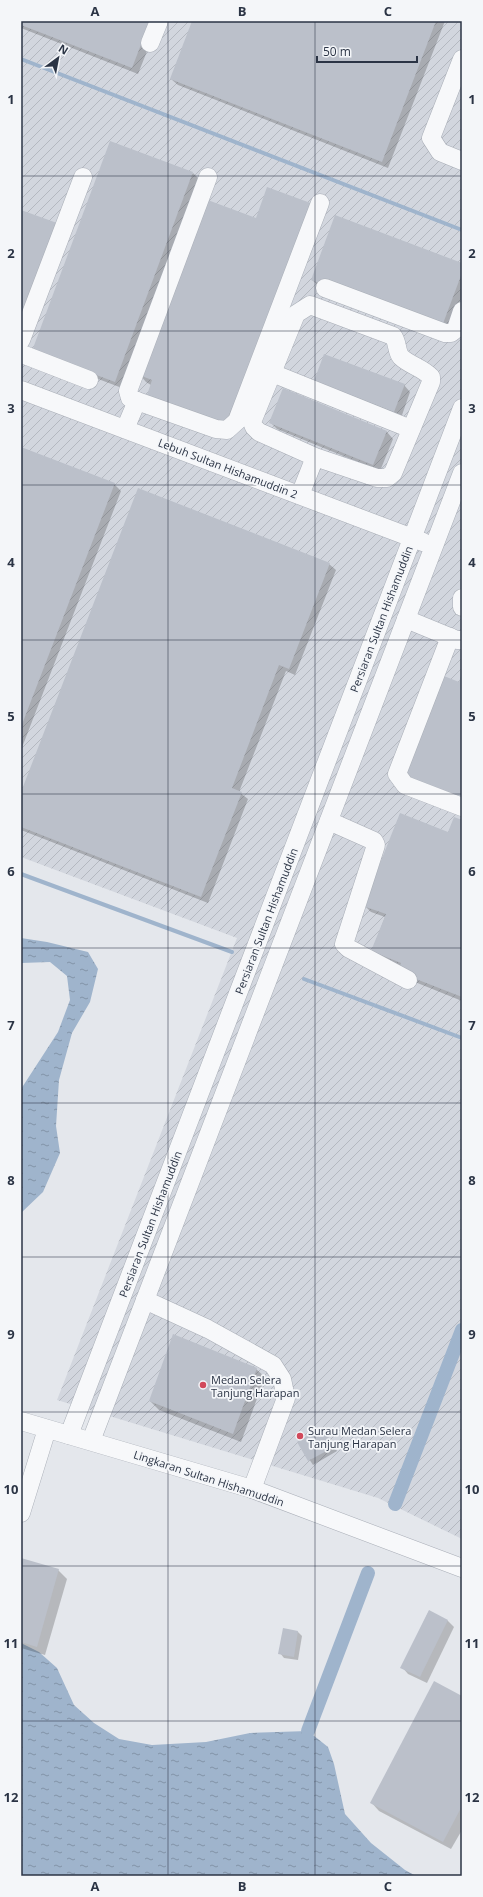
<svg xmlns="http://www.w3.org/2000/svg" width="483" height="1897" font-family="'Open Sans',sans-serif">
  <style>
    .industrial { fill: url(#industrial-furrows) }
    .water { fill: url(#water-ripples) }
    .shadow { fill: #0003 }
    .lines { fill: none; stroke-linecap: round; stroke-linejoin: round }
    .stream { stroke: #9fb4cc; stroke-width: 4 }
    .canal { stroke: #9fb4cc; stroke-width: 14 }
    .building { fill: #bbc0ca }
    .minor-casing { stroke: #a9aeb7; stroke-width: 19 }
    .minor { stroke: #f7f8fa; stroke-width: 18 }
    .grid { fill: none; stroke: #2b3445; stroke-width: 1; stroke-opacity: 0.55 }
    .poi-dot { fill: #d1495b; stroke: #f4f6f9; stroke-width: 1.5 }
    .labels { text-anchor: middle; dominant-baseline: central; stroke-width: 3.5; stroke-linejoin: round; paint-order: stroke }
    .street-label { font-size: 11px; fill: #2b3445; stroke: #f4f6f9 }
    .poi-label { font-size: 11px; fill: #2b3445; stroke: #f4f6f9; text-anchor: start }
    .neatline { fill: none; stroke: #2b3445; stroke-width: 1.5 }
    .grid-label { font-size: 13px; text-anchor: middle; font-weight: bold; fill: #2b3445 }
  </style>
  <defs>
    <pattern id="industrial-furrows" width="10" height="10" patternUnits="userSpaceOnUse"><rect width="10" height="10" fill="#d2d6de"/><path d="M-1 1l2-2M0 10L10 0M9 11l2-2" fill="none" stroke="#b4b8c0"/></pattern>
    <pattern id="water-ripples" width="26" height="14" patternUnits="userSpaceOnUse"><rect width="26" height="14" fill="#9fb4cc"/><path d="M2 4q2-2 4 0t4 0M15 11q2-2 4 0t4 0" fill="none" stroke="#8293a7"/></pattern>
  </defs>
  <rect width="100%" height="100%" fill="#e4e7ec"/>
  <path class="industrial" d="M21,21h441v1518l-84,-41 -321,-98 180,-462 -216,-81z"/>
  <g class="water">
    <path d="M21,938l26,4 41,10 10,17 -8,33 -18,31 -13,47 -3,46 4,27 -17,39 -22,21v-124l37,-57 12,-32 -3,-24 -17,-14 -29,1z"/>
    <path d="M21,1643l18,9 18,16 17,37 20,18 25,16 33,6 54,-3 44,-9 58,-2 20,16 6,17 11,50 26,29 34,27 11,6h-395z"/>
  </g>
  <g class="shadow">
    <path d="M21,21h138l-21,53 -117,-46z"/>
    <path d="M193,21h252l-57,147 -210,-83 -7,-6z"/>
    <path d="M193,173l6,6 -77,209 -82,-31z"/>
    <path d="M206,200l38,219 -13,15 -85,-52 -6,-7z"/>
    <path d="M462,265v31l-15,39 -128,-49 -7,-6z"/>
    <path d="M315,381l89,4 6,7 -9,26z"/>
    <path d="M284,390l103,42 6,7 -13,32 -103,-42 -7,-7z"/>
    <path d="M21,448l93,36 7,7 -100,259z"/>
    <path d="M329,564l7,6 -41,105 -9,-4 -47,121 9,7 -40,104 -187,-73v-35z"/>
    <path d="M462,821v180l-57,-23 -4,-12 -22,-9 -7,-6 13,-34 -14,-5 -7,-7z"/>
    <path d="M256,1369l9,8 -24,65 -82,-32 -9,-9z"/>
    <path d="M322,1428l15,23 -24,14 -15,-23z"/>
    <path d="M21,1559l37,11 9,9 -22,76 -24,-7z"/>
    <path d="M429,1611l19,10 6,6 -27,56 -19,-9 -6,-7z"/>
    <path d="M284,1629l14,3 4,4 -4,24 -14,-2 -4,-5z"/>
    <path d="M462,1697v133l-11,19 -72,-38 -8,-9z"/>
  </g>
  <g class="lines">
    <g class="stream">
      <path d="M21,59l441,171"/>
      <path d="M21,874l211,78"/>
      <path d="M304,979l158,59"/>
    </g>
    <g class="canal">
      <path d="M395,1504l67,-174"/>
      <path d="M308,1731l60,-158"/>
    </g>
  </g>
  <g class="building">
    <path d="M21,21h129l-18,47 -111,-43z"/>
    <path d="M192,21h244l-54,141 -212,-83z"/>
    <path d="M110,141l83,31 -78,210 -83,-31z"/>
    <path d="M267,187l49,18 -78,208 -7,-3 -7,18 -78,-30 6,-18 -13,-5 66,-176 51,19z"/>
    <path d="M21,210l36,13 -36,99z"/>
    <path d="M335,215l127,48v10l-21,56 -130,-49z"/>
    <path d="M324,354l81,30 -11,28 -80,-31z"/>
    <path d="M283,388l104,43 -14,34 -104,-42z"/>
    <path d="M21,447l94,36 -94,244z"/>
    <path d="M138,488l192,75 -41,106 -10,-4 -47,123 10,4 -41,105 -180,-70v-35z"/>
    <path d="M462,673v124l-56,-21 38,-100 15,6z"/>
    <path d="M400,813l48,19 6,-15 8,3v177l-64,-25 3,-9 -30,-12 15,-37 -23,-8z"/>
    <path d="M173,1334l84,34 -24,66 -84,-33z"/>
    <path d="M322,1427l12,20 -26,14 -11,-19z"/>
    <path d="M21,1558l38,11 -22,78 -16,-5z"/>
    <path d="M429,1610l19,10 -28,57 -20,-9z"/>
    <path d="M283,1628l15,3 -4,26 -16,-3z"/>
    <path d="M434,1681l28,15v110l-19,36 -73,-39z"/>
  </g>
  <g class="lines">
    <g class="minor-casing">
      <g id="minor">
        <path d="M150,43l9,-22"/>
        <path d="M462,59l-31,79 9,14 22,9"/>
        <path d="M325,288l120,45h6l5,-4 6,-18"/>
        <path d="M21,340l62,-163"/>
        <path d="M22,354l67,26"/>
        <path d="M272,373l139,56"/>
        <path d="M21,390l402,152"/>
        <path d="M137,401l-7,-3 -2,-7 80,-214"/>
        <path d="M125,429l12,-28 79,28 11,1 10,-9 83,-218"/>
        <path d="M300,495l15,-38 62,21h10l6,-5 38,-91v-5c-8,-9 -22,-12 -30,-20 -5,-6 -3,-15 -8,-21l-83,-31 -14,9 -44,108 2,5 5,5 56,25"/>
        <path d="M462,598v9"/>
        <path d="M406,619l51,21h4"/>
        <path d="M450,637l-53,137 8,11 57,22"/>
        <path d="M329,821l45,20 2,4 -32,99 4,4 60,32"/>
        <path d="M145,1300l63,29 65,36 9,14 4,19 -34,91"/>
        <path d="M21,1421l231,68 210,79"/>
        <path d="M69,1435l393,-1027"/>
        <path d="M91,1441l371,-968"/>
        <path d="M21,1513l26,-84"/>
      </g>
    </g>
    <use href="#minor" class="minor"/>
  </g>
  <path class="grid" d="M168,21v1855M315,21v1855M21,176h441M21,331h441M21,485h441M21,640h441M21,794h441M21,948h441M21,1103h441M21,1257h441M21,1412h441M21,1566h441M21,1721h441"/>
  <g class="poi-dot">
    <circle cx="203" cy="1385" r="4"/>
    <circle cx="300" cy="1436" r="4"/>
  </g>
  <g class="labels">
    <g class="street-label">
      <text transform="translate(228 468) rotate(21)">Lebuh Sultan Hishamuddin 2</text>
      <text transform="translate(381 619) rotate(-69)">Persiaran Sultan Hishamuddin</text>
      <text transform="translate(266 921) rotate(-69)">Persiaran Sultan Hishamuddin</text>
      <text transform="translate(150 1224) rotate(-69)">Persiaran Sultan Hishamuddin</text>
      <text transform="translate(209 1478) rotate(18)">Lingkaran Sultan Hishamuddin</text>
    </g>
    <g class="poi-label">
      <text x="211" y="1379">Medan Selera<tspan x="211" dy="13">Tanjung Harapan</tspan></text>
      <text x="308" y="1430">Surau Medan Selera<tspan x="308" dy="13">Tanjung Harapan</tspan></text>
    </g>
  </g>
  <rect width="483" height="1897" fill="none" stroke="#f4f6f9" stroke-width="44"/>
  <g transform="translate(58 58) rotate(32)" stroke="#f4f6f9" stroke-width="3" paint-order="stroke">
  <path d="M0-3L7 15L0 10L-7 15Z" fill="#2b3445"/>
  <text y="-6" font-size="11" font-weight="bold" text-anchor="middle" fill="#2b3445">N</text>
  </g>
  <path d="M317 56v6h100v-6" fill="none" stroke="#2b3445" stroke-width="2"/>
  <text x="323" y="56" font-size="12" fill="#2b3445" stroke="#f4f6f9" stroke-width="3" paint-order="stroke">50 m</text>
  <rect x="22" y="22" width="439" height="1853" class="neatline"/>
  <g class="grid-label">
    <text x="95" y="16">A</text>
    <text x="242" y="16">B</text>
    <text x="388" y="16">C</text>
    <text x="11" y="104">1</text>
    <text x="472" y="104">1</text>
    <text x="11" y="258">2</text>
    <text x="472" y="258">2</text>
    <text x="11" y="413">3</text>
    <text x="472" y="413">3</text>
    <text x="11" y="567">4</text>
    <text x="472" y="567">4</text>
    <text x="11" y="721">5</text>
    <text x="472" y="721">5</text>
    <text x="11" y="876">6</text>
    <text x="472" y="876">6</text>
    <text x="11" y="1030">7</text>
    <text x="472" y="1030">7</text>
    <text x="11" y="1185">8</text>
    <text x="472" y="1185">8</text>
    <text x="11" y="1339">9</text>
    <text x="472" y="1339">9</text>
    <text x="11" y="1494">10</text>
    <text x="472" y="1494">10</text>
    <text x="11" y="1648">11</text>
    <text x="472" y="1648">11</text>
    <text x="11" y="1802">12</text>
    <text x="472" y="1802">12</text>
    <text x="95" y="1891">A</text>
    <text x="242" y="1891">B</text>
    <text x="388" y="1891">C</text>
  </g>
</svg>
